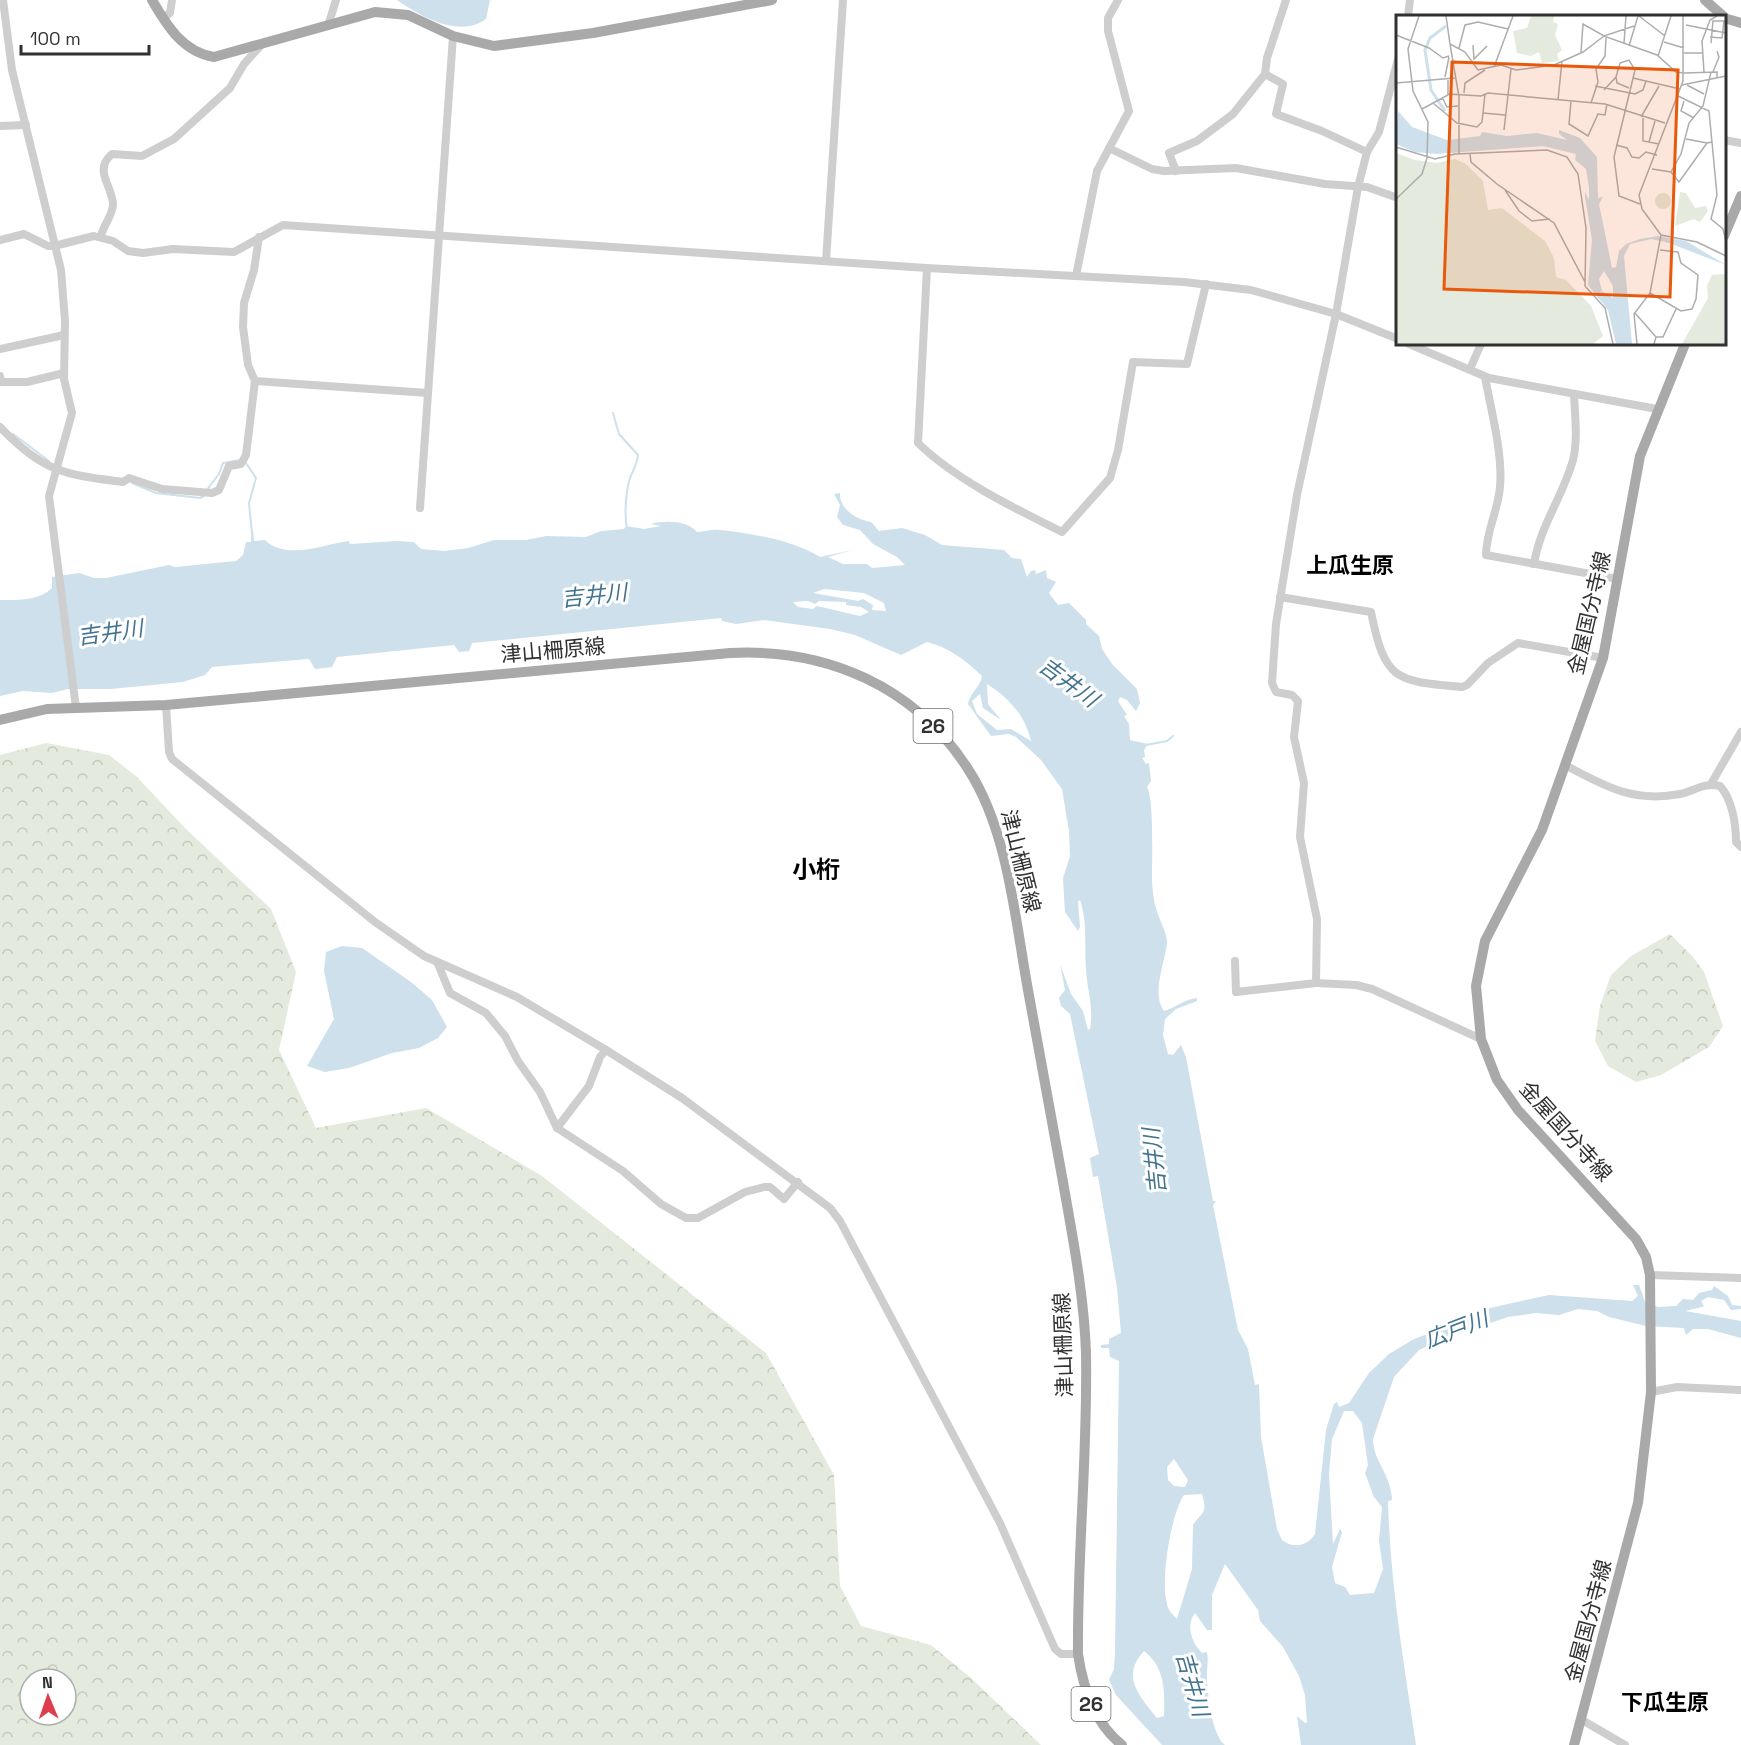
<svg xmlns="http://www.w3.org/2000/svg" width="1741" height="1745" font-family="'Space Grotesk','Noto Sans JP',sans-serif">
  <style>
    .forest { fill: url(#forest-crowns); fill-rule: evenodd }
    .water { fill: #cde0eb; fill-rule: evenodd }
    .lines { fill: none; stroke-linecap: round; stroke-linejoin: round }
    .stream { stroke: #cde0eb; stroke-width: 2 }
    .minor { stroke: #cecece; stroke-width: 8 }
    .major { stroke: #a9a9a9; stroke-width: 10 }
    .labels { text-anchor: middle; dominant-baseline: central; stroke-width: 6; stroke-linejoin: round; paint-order: stroke }
    .shield { fill: #fff; stroke: #6f6f6f; stroke-width: 1.5 }
    .shield-label { font-size: 20px; font-weight: bold; fill: #313131 }
    .street-label { font-size: 21px; fill: #313131; stroke: #fff }
    .neighbourhood-label { font-size: 22px; font-weight: bold; fill: #000; stroke: #fff }
    .water-label { font-size: 22px; font-style: italic; fill: #427390; stroke: #fff }
    .quarter-label { font-size: 24px; font-weight: bold; fill: #000; stroke: #fff }
    .inset-river { fill: none; stroke: #cde0eb; stroke-width: 3 }
    .inset-road { fill: none; stroke: #adadad; stroke-width: 1.5 }
    .view { fill: #e8590c; fill-opacity: 0.15; stroke: #e8590c; stroke-width: 3 }
    .inset-edge { fill: none; stroke: #313131; stroke-width: 3 }
  </style>
  <defs>
    <pattern id="forest-crowns" width="20" height="18" patternUnits="userSpaceOnUse" patternTransform="scale(1.5)"><rect width="20" height="18" fill="#e4eadd"/><path d="M2 6a3 3 0 1 1 6 0M12 15a3 3 0 1 1 6 0" fill="none" stroke="#c4c9be"/></pattern>
  </defs>
  <rect width="100%" height="100%" fill="#fff"/>
  <g class="forest">
    <path d="M46,743l63,12 28,22 49,52 85,80 25,63 -17,78 37,78 110,-20 116,68 224,177 68,122 6,111 21,40 70,19 40,33 70,67h-1041v-990zM30,1679h36v36h-36z"/>
    <path d="M1670,934l23,23 11,15 19,54 -14,21 -48,28 -25,7 -28,-16 -13,-25 5,-35 11,-31 20,-19z"/>
  </g>
  <g class="water">
    <path d="M397,0h93l-4,19c-27,20 -66,-3 -89,-19z"/>
    <path d="M840,493c-1,16 17,27 31,29l8,9 23,-3 23,7 17,10 62,5 8,8 9,1 6,18 4,-6 4,-1 1,4 10,-4 1,8 9,4 -7,11 9,12 11,-2 17,17v4l13,12 3,13 10,15 25,25 3,14 -4,8 -9,-11 -7,-3 -2,4 9,14 -3,1 5,8 1,16 18,4 -4,6 1,7 -3,1 4,6 3,-1 2,18 -4,6c7,11 5,72 5,89 0,13 2,30 7,41 3,9 8,16 8,26 -2,20 -16,50 -3,68 12,-3 20,-12 33,-13v3l-21,8 -11,10 -2,16 5,19 5,1 8,-10 5,12 27,144h3l-3,4 25,125 10,19 7,36 4,-1 2,53 16,92 5,11c11,9 26,6 33,-6l11,-104 8,-26 3,-2 2,5 10,-4 20,-30 20,-19 25,-15 65,-24 11,-7 59,-13 83,6 6,-5 -5,-11h6l6,17 13,5 18,-1 7,-7 10,1 6,-7 13,-3 2,-4 14,10 4,9 9,1v3l-10,1 -7,-10 -16,-3 -7,4 3,5 -2,1 -17,4 56,10v17l-33,-9h-15l-7,6 -2,-7 -38,-2 -37,-9 -12,-6 -19,-2 -19,6 -23,-2 -28,4 -65,22 -24,11 -25,27 -21,62c0,22 18,35 19,61l-4,1c2,82 16,162 28,244h-115l-4,-29 8,7 2,-1 -2,-27 -6,-19 -16,-29 -23,-26 -2,-11 -33,-46 -13,31v35h-5l-12,-17c-10,13 -3,30 7,40l5,-1c2,10 -1,19 0,29 1,16 5,54 18,64h-63l-46,-50 -7,-15 5,-11 1,-16 4,-292 -9,-4 -1,-9h-8v-3l8,-1v-5l12,-6 -4,-45 -19,-112 -5,1 -3,-19 9,-4 -29,-140 -9,-8 -2,-8 6,-8 -5,-26 11,30 12,17 5,19 2,-1c4,-22 -3,-39 -4,-60 -2,-25 2,-45 -6,-69l-2,1 2,26 -2,4 -13,-19 -2,-34 7,-22 -1,-25 -7,-42 -21,-29 -25,-23 -7,-3 -18,2 -23,-32c1,-10 13,-18 14,-28 -17,-16 -32,-28 -55,-34l-26,13 -46,-20 -25,-6 -66,-9 -28,4 -14,-3 -1,-3 -249,25 -3,8 -10,1 -5,-7 -117,12 -5,10 -17,2 -6,-10 -97,8 -7,8 -22,7 -72,7h-43l-16,4 -29,-2 -23,5v-96c17,0 39,1 52,-12v-11l27,-4 15,5h12l63,-13 6,2 61,-6 7,-6 3,-13h5v-12h2l1,11 11,-1c21,21 59,4 84,1l1,3 47,-3 17,1 7,7 23,2 24,-3 26,-8h32l20,-4 40,1 15,-6 23,-2 2,-3 18,3 17,-3 -10,-2c14,-4 37,-3 46,8 8,0 15,-3 23,-2 34,4 72,10 100,27l33,-7 -25,7 15,7h24l5,4 33,-3 -8,-8 -24,-13 -13,-14 -17,-5 -6,-8 3,-12 -6,-11zM824,589l40,4 20,10 2,8 -14,-1 1,-5 -10,-6 -5,2 -45,-8zM808,601l7,3 4,-3 27,1v3l15,2 8,5 -9,4 -43,-10 -4,3 -15,-2 -5,-5zM987,684c21,13 38,31 44,57l-20,-12 -14,1 -20,-16 -5,-13 8,-7 3,14 18,12 -13,-16zM1344,1411h9l9,12 6,42 -3,8 9,24 8,10 -3,34 4,28 -9,24 -24,2 -5,-8 -10,-4 -3,-16 10,-35 -2,-3 -7,15 -4,-70 3,-35zM1174,1459l14,21 -3,7 -11,-1 -6,-6 -1,-13zM1202,1494c6,22 0,17 -9,31l-1,44 -15,50c-4,-4 -9,-9 -10,-15 -7,-22 4,-91 17,-109zM1144,1651c21,16 21,40 20,65l-7,2c-19,-23 -36,-42 -13,-67z"/>
    <path d="M342,946l20,2 49,34 21,18 15,27 -9,11 -19,10 -27,5 -43,15 -24,4 -18,-6 27,-47 -10,-48 2,-19z"/>
  </g>
  <g class="lines">
    <g class="stream">
      <path d="M613,413l6,21 19,21c-1,10 -5,15 -8,23 -4,13 -6,37 -3,50"/>
      <path d="M13,434l36,27"/>
      <path d="M246,463l10,15 -7,25 3,30"/>
      <path d="M132,483l24,10 44,5 4,-2"/>
      <path d="M206,491l13,-17 4,-11 18,-3"/>
      <path d="M1146,745l21,-4 6,-5"/>
    </g>
    <g class="minor">
      <path d="M3,0l9,70 49,200 4,51 -1,58 8,34 -23,83 27,212"/>
      <path d="M1408,16l2,-16"/>
      <path d="M163,18l7,-5 2,-13"/>
      <path d="M328,26l8,-26"/>
      <path d="M1398,59l-19,73 -12,20 -9,35 -22,127 -39,181 -21,129 -4,59 4,9 16,3 6,6 -4,36 10,46 -4,54 17,82 -1,64 40,2 16,4 109,50"/>
      <path d="M1265,74l18,10 -7,30 46,17 45,21"/>
      <path d="M0,126l26,-1"/>
      <path d="M1724,140l17,3"/>
      <path d="M1109,148l43,21 12,2 72,-3 89,16 42,3 31,11"/>
      <path d="M1176,171l-7,-18 28,-12 36,-27 32,-40 2,-16 19,-58"/>
      <path d="M101,236c2,-10 12,-21 12,-32 -1,-19 -20,-34 -1,-50l30,2 32,-17 56,-51 14,-24 19,-21"/>
      <path d="M0,240l24,-6 24,12h6l40,-10 19,5 15,10 15,2 30,-4 61,3 49,-27 644,43 257,14 67,8 85,24 62,25"/>
      <path d="M826,261l17,-261"/>
      <path d="M927,268l-9,175c38,37 96,65 144,89l48,-54 8,-28 15,-88 54,2 19,-80"/>
      <path d="M1076,276l21,-105 32,-60 -21,-80v-13l10,-18"/>
      <path d="M1409,344l80,34 168,31"/>
      <path d="M0,349l64,-14"/>
      <path d="M1470,369l11,-25"/>
      <path d="M0,376l1,6h26l37,-9"/>
      <path d="M1485,377c6,33 18,77 15,110 -2,24 -14,45 -14,68l132,24"/>
      <path d="M255,381l173,12"/>
      <path d="M0,427c44,45 62,47 123,55l6,-4 33,11 50,4 7,-3 10,-24 12,-2 5,-9 9,-74 -7,-16 -5,-38 1,-24 10,-33 5,-33"/>
      <path d="M420,508l33,-472"/>
      <path d="M1534,564c6,-38 29,-68 39,-104 5,-20 2,-44 1,-65"/>
      <path d="M1280,597l91,15c14,69 24,69 91,75l5,-2 21,-22 30,-20 85,15"/>
      <path d="M166,705l3,47 3,7 203,163 49,34 93,41 89,53 76,48 148,110 10,13 160,302 55,126 6,5h17"/>
      <path d="M1565,765c40,21 67,38 115,29 15,-3 23,-12 40,-8 12,13 16,38 16,56l5,5"/>
      <path d="M1711,784l30,-52"/>
      <path d="M1235,961l1,31 80,-9"/>
      <path d="M438,964l12,29 36,20 19,23 13,25 22,31 17,36 66,43 38,33 25,14h12l47,-26 19,-5h6l14,12 14,-17"/>
      <path d="M557,1128l32,-42 11,-29 6,-7"/>
      <path d="M1650,1275l91,3"/>
      <path d="M1651,1392l26,-5 64,3"/>
      <path d="M1582,1720l43,25"/>
    </g>
    <g class="major">
      <path d="M152,0c15,26 31,52 62,57l161,-45 33,3 45,21 41,10 99,-13 179,-33"/>
      <path d="M1705,0l18,16"/>
      <path d="M1724,18l17,5"/>
      <path d="M1724,236l17,-40"/>
      <path d="M0,720l47,-11 119,-4 564,-52c96,-5 185,33 238,116 40,61 47,150 60,221 12,64 23,128 35,192 10,57 21,113 23,171 2,100 -9,201 -8,301 5,34 16,69 44,91"/>
      <path d="M1574,1745l64,-242 13,-111 -1,-117 -4,-18 -10,-18 -118,-129 -21,-30 -16,-41 -5,-53 9,-45 57,-111 61,-172 37,-202 45,-112"/>
    </g>
  </g>
  <g class="labels">
    <g class="shield">
      <rect x="913.5" y="709" width="39" height="34" rx="4.5"/>
      <rect x="1071.5" y="1687" width="39" height="34" rx="4.5"/>
    </g>
    <g class="shield-label">
      <text x="933" y="726">26</text>
      <text x="1091" y="1704">26</text>
    </g>
    <g class="street-label">
      <text transform="translate(1589 613) rotate(-77)">金屋国分寺線</text>
      <text transform="translate(553 650) rotate(-5)">津山柵原線</text>
      <text transform="translate(1021 861) rotate(76)">津山柵原線</text>
      <text transform="translate(1566 1131) rotate(48)">金屋国分寺線</text>
      <text transform="translate(1063 1345) rotate(-92)">津山柵原線</text>
      <text transform="translate(1588 1621) rotate(-75)">金屋国分寺線</text>
    </g>
    <g class="neighbourhood-label">
      <text x="1350" y="565">上瓜生原</text>
      <text x="1665" y="1702">下瓜生原</text>
    </g>
    <g class="water-label">
      <text transform="translate(594 595) rotate(-6)">吉井川</text>
      <text transform="translate(110 632) rotate(-8)">吉井川</text>
      <text transform="translate(1069 682) rotate(36)">吉井川</text>
      <text transform="translate(1154 1161) rotate(-96)">吉井川</text>
      <text transform="translate(1456 1329) rotate(-21)">広戸川</text>
      <text transform="translate(1193 1684) rotate(74)">吉井川</text>
    </g>
    <g class="quarter-label">
      <text x="816" y="869">小桁</text>
    </g>
  </g>
  <g transform="translate(1396 15)">
    <rect width="330" height="330" fill="#fff"/>
    <path d="M135,1h23l-1,6 5,2 -3,11 7,15 -5,4 2,7 -17,2 -3,-11 -8,4 -14,-3 -4,-22 14,-3zM0,138l19,7 22,3 18,-4 11,5 17,17 5,29 14,-2 43,33 9,17 2,19 10,3 25,26 12,30 -10,8h-197zM284,177l6,1 9,15 11,-2 2,5 -8,11 -6,-3 -19,7zM259 186a8 8 0 1 1 16 0a8 8 0 1 1-16 0ZM330,259v70h-44l26,-46 -1,-12 5,-11z" fill="#e4eadd"/>
    <path d="M2,96l14,16 35,13 33,-4 2,-4 25,4 30,-3 30,7 -8,-6v-4l21,8 17,19 1,41 5,-1 -4,7 13,64 4,-1 3,-16 7,-7 14,-5 18,-3 28,5 40,24 -57,-22 -18,-4 -21,5 -6,12 8,88h-16l-8,-34 -20,-25 4,-45 -7,-43v-5l4,8v-12l-3,-19 -11,-9 1,-6 -33,-8 -107,8 -21,-2 -19,-8zM208,256l9,15v12l-11,-7 -3,-12z" fill="#cde0eb" fill-rule="evenodd"/>
    <path class="inset-river" d="M49,96l-14,-21 -6,-40 5,-12 16,-12"/>
    <path class="inset-road" d="M50,1l4,28 15,8 13,18 23,-5 15,5 38,-5 29,-13 21,-16 53,19 19,17 8,1M243,1l26,20M290,10l40,8M0,20l33,13 14,10 6,-2M314,22l12,1 2,-17M268,27l20,6M228,28l2,-27M315,28l2,-22h13M54,29l9,53v57M77,30l1,14 13,-13M233,31l9,-30M63,33l6,-23 13,-3 30,7M185,37l2,-28 21,12 30,-10M288,38h19M262,41l13,-40M233,45l6,10 -21,87 5,39 21,8M98,52l19,-51M308,57l-2,-31 8,-21 7,-4M317,57l6,-15 -2,-6M288,58l33,-1v5M49,62l4,-20M220,62l1,6 12,5M237,63l47,11M0,68l59,-5M286,70l44,-9M291,70l17,9M199,71l40,8 8,-4 3,-9M208,75l12,-13 4,-14 9,-3M68,78l1,-10 20,-13M52,79l33,2 7,-3 117,11 60,19M282,81l31,15 8,84 -6,24 12,10 3,12M46,82l5,10 11,-1M162,85l4,-39M175,86l-2,23 19,12 10,-22 7,1 2,-11M288,86l-3,10 13,7M37,88l24,20 20,4 5,-5 3,-28M195,88l7,-21 -2,-13 9,-13 1,-18M26,94l26,-14v-17M87,98l22,2M245,102l18,-31M247,103v23l16,3M108,115l7,-61M290,124l21,4M253,127l6,-21M220,130l11,3 5,9 7,1 7,-6 11,3M0,132l39,12 20,-5 92,-4 20,7 11,17 8,54 -1,58 20,22 8,36M74,139l1,8 26,22 57,39 31,59M256,154l19,3M275,157l10,-18 8,-31 14,-17 8,-34M275,157l8,10 28,-39 5,-1M109,175l14,21 13,10 18,-2M0,184l26,-25 5,-16 1,-36 -15,-31 -5,-42 11,-33M265,220l36,7 29,14M254,278l31,18 11,-2 4,-10 2,-24 -17,-12 -3,-11 -18,-2M239,298l21,24M241,329l-3,-30 16,-21 11,-58 -19,-26 -3,-14 44,-114v-65M258,329l2,-7h7l13,-28"/>
    <path class="view" d="M56,47l226,8 -8,227 -226,-8z"/>
    <rect width="330" height="330" class="inset-edge"/>
  </g>
  <g transform="translate(48 1697) rotate(358)"><circle r="28" fill="#ffffff" stroke="#adadad" stroke-width="1.5"/>
  <path d="M0-4.5L10 22L0 15L-10 22Z" fill="#dd3d4d"/>
  <text y="-9" font-size="16" font-weight="bold" text-anchor="middle" fill="#313131">N</text>
  </g>
  <path d="M21 45v9h128v-9" fill="none" stroke="#313131" stroke-width="3"/>
  <text x="30" y="45" font-size="18" fill="#313131" stroke="#ffffff" stroke-width="4.5" paint-order="stroke">100 m</text>
</svg>
